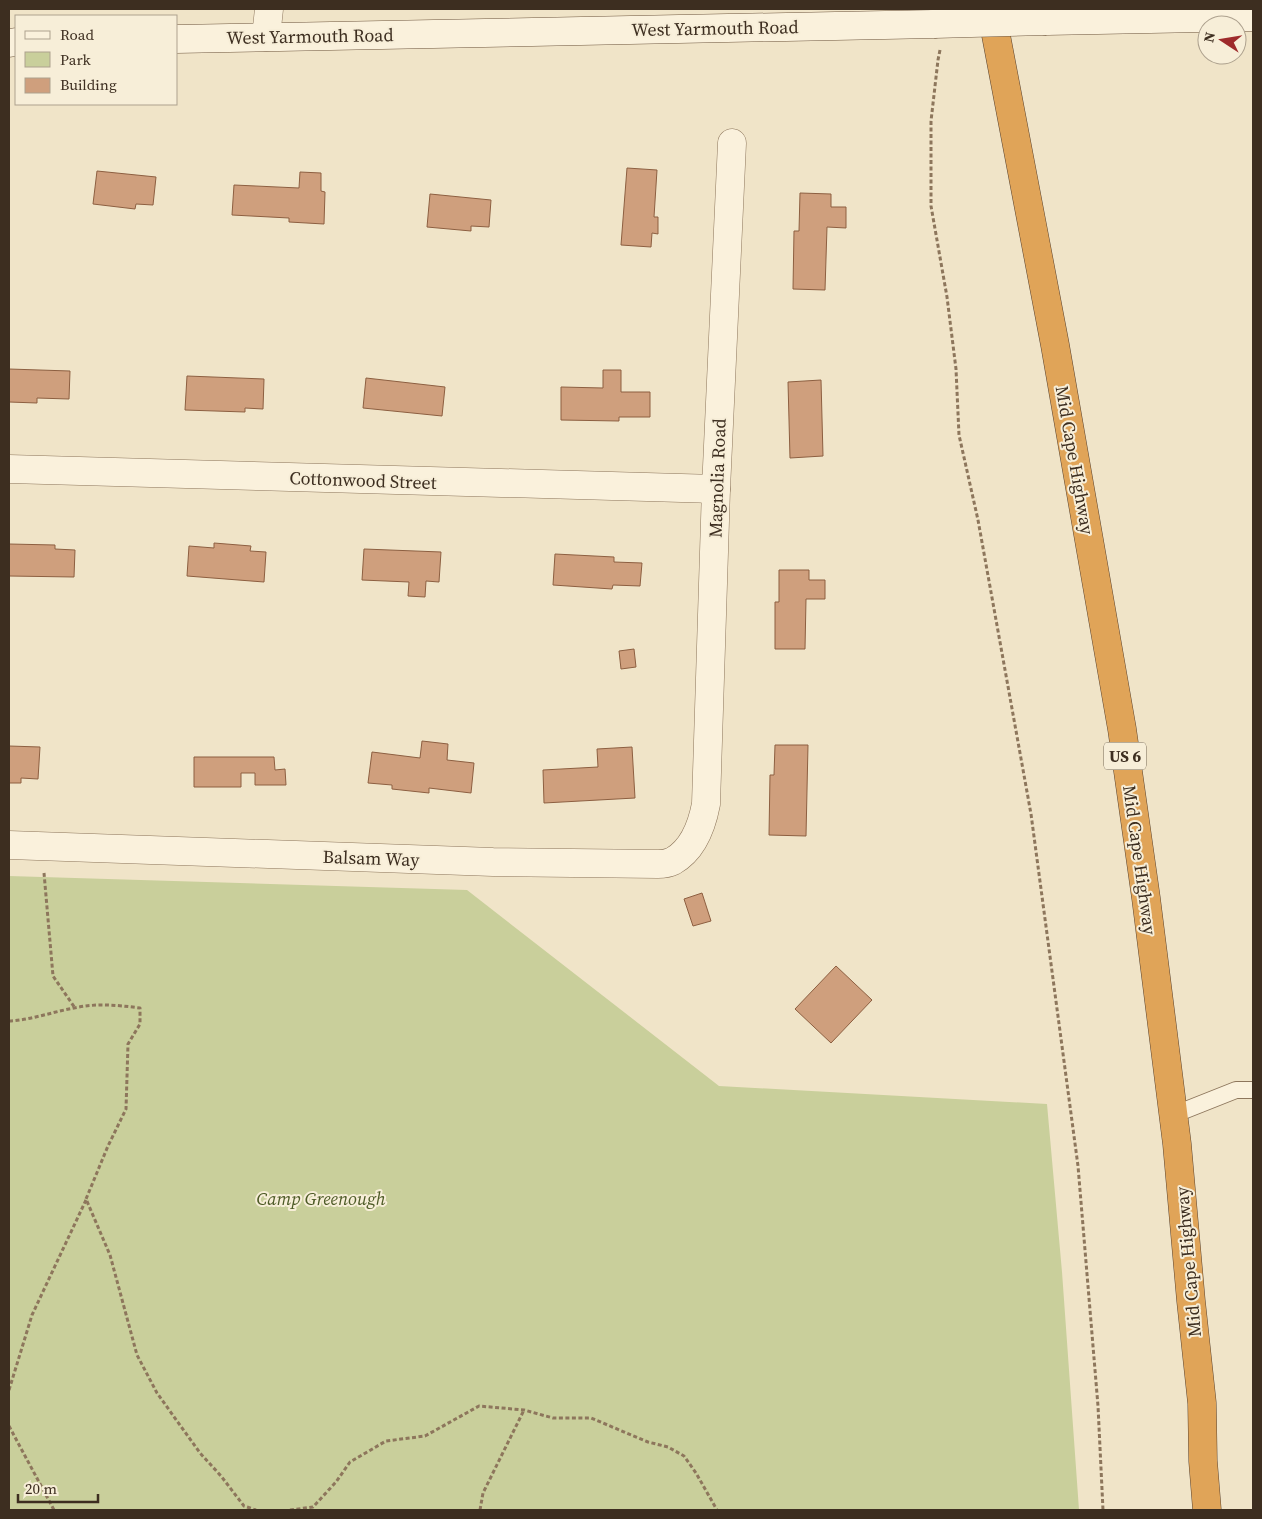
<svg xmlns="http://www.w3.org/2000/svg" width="1262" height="1519" font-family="'Source Serif 4',serif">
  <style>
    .green { fill: #c9cf9b }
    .building { fill: #cf9f7d; stroke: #8d5f41 }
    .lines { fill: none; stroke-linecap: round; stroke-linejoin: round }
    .service-casing { stroke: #8d765c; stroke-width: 18 }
    .minor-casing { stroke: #8d765c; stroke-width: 29 }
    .secondary-casing { stroke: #6f573f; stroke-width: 29 }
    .motorway-casing { stroke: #5b4430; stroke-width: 29 }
    .path { stroke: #8d765c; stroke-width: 3; stroke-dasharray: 4 2.5; stroke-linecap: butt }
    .service { stroke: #faf1dc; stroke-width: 16 }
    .minor { stroke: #faf1dc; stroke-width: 28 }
    .secondary { stroke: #faf1dc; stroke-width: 28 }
    .motorway { stroke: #e0a458; stroke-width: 28 }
    .secondary-bridge-casing { stroke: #6f573f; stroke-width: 29; stroke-linecap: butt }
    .secondary-bridge { stroke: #faf1dc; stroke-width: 28 }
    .labels { text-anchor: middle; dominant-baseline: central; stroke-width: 4; stroke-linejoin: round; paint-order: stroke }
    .shield { fill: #f7eed8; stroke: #756857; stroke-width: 1 }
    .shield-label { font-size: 16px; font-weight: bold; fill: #3d2e20 }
    .street-label { font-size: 18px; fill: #3d2e20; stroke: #f7eed8 }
    .park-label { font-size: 18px; font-style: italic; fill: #4d5a26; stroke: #f7eed8 }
  </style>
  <rect width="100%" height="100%" fill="#f0e4c8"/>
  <path class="green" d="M9,876l458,14 252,196 328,18 15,168 17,238h-1070z"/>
  <g class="building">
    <path d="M627,168l30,2 -3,47h4v17l-6,-1 -1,14 -30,-2z"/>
    <path d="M97,171l59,6 -3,28 -17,-1 -1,5 -42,-5z"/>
    <path d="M300,172l21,1v18l4,1 -1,32 -35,-2v-4l-57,-3 2,-30 65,3z"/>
    <path d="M800,193l31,1v13h15v21l-19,-1 -2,63 -32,-1 1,-58h5z"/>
    <path d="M430,194l61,6 -2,27 -18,-1v5l-44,-4z"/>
    <path d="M9,369l61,2 -1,28 -32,-1v5l-28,-1z"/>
    <path d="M603,370h18v22h29v25h-31v4l-58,-1v-33l42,1z"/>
    <path d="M187,376l77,3 -1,30 -18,-1v4l-60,-2z"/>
    <path d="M366,378l79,9 -3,29 -79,-8z"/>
    <path d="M821,380l2,76 -33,2 -2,-76z"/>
    <path d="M214,543l37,3 -1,5 16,1 -2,30 -77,-6 2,-30 25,2z"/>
    <path d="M9,544l46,1v4l20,1 -1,27 -65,-1z"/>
    <path d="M364,549l77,3 -2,30 -13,-1 -1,16 -17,-1 1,-14 -47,-2z"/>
    <path d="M555,554l59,3v5l28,1 -2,23 -27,-1 -1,4 -59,-4z"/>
    <path d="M779,570h30v10h16v19h-19l-1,50h-30v-47h4z"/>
    <path d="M634,649l2,18 -15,2 -2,-18z"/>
    <path d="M422,741l26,3 -1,16 27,3 -3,30 -42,-5v5l-37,-4v-4l-24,-2 4,-31 48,6z"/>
    <path d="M775,745h33l-2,91 -37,-1 1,-60h4z"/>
    <path d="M9,746l31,1 -2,32 -17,-1v5h-12z"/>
    <path d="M632,747l3,51 -91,5 -1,-33 55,-3 -1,-18z"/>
    <path d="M194,757h80l1,13 10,-1 1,16h-31v-12h-14v14h-47z"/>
    <path d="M702,893l9,28 -18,5 -9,-27z"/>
    <path d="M836,966l36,34 -41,43 -36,-34z"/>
  </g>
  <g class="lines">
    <g class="service-casing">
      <path id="service" d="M1173,1115l63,-25h17"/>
    </g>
    <g class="minor-casing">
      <g id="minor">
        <path d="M266,37l3,-28"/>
        <path d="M9,469l707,20"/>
        <path d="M9,845l484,17 165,2c5,0 11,-1 15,-3 21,-12 29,-36 33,-57l10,-315 16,-346"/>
      </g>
    </g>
    <g class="secondary-casing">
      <g id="secondary">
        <path d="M1046,21l207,-4"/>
        <path d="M176,39l758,-15"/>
        <path d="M9,43l7,-1"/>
      </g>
    </g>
    <g class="motorway-casing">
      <path id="motorway" d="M991,9l64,336 67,384 24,169 31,246 14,157 11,102 1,58 4,49"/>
    </g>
    <g class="path">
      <path d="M940,50l-2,10 -7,61v85l16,91 9,72 3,66 19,85 53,294 47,352 20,240 5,104"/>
      <path d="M44,873l9,103 22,32"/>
      <path d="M9,1021c22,-1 43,-9 65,-13 23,-5 43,-3 66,0v16l-12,20 -2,65 -18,37 -22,53 24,56 27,100 20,38 43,60 21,23 23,30 12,4"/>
      <path d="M9,1390l23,-75 54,-115"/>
      <path d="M9,1426l45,84"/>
      <path d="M290,1510l23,-3 23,-25 14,-20 36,-21 39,-5 54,-30 45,4 29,8h38l57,24 20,5 16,9 12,17 21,37"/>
      <path d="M480,1510l3,-17 41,-83"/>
    </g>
    <use href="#service" class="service"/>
    <use href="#minor" class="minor"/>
    <use href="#secondary" class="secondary"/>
    <use href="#motorway" class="motorway"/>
    <g class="secondary-bridge-casing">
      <path id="secondary-bridge" d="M934,24l112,-3"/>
    </g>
    <use href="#secondary-bridge" class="secondary-bridge"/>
  </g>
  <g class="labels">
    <rect class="shield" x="1104" y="742.5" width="42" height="27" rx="4"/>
    <g class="shield-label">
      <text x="1125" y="756">US 6</text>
    </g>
    <g class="street-label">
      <text transform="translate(715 28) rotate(-1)">West Yarmouth Road</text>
      <text transform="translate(310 36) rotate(-1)">West Yarmouth Road</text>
      <text transform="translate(1075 460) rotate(80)">Mid Cape Highway</text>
      <text transform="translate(717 478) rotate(-88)">Magnolia Road</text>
      <text transform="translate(363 480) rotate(2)">Cottonwood Street</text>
      <text transform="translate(371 858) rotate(2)">Balsam Way</text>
      <text transform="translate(1140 860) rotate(82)">Mid Cape Highway</text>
      <text transform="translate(1188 1262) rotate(-95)">Mid Cape Highway</text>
    </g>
    <g class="park-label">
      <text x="321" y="1198">Camp Greenough</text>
    </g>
  </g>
  <rect width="1262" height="1519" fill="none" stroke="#3d2e20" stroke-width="20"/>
  <rect x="15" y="15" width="162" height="90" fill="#f7eed8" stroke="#ada18e"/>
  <rect x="25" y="31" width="25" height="8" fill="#faf1dc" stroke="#ada18e"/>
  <text x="60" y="40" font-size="15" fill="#3d2e20">Road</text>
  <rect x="25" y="52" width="25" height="15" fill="#c9cf9b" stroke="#ada18e"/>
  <text x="60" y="65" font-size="15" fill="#3d2e20">Park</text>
  <rect x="25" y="78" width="25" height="15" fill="#cf9f7d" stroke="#ada18e"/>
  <text x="60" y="90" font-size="15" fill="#3d2e20">Building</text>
  <g transform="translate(1222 40) rotate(282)"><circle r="24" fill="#f7eed8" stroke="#ada18e"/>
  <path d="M0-4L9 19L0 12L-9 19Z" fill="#9e2a2b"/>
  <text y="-8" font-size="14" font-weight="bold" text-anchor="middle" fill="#3d2e20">N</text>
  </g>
  <path d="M18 1494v8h80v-8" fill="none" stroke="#3d2e20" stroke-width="2.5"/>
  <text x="25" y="1494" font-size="15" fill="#3d2e20" stroke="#f7eed8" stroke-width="4" paint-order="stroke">20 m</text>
</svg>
